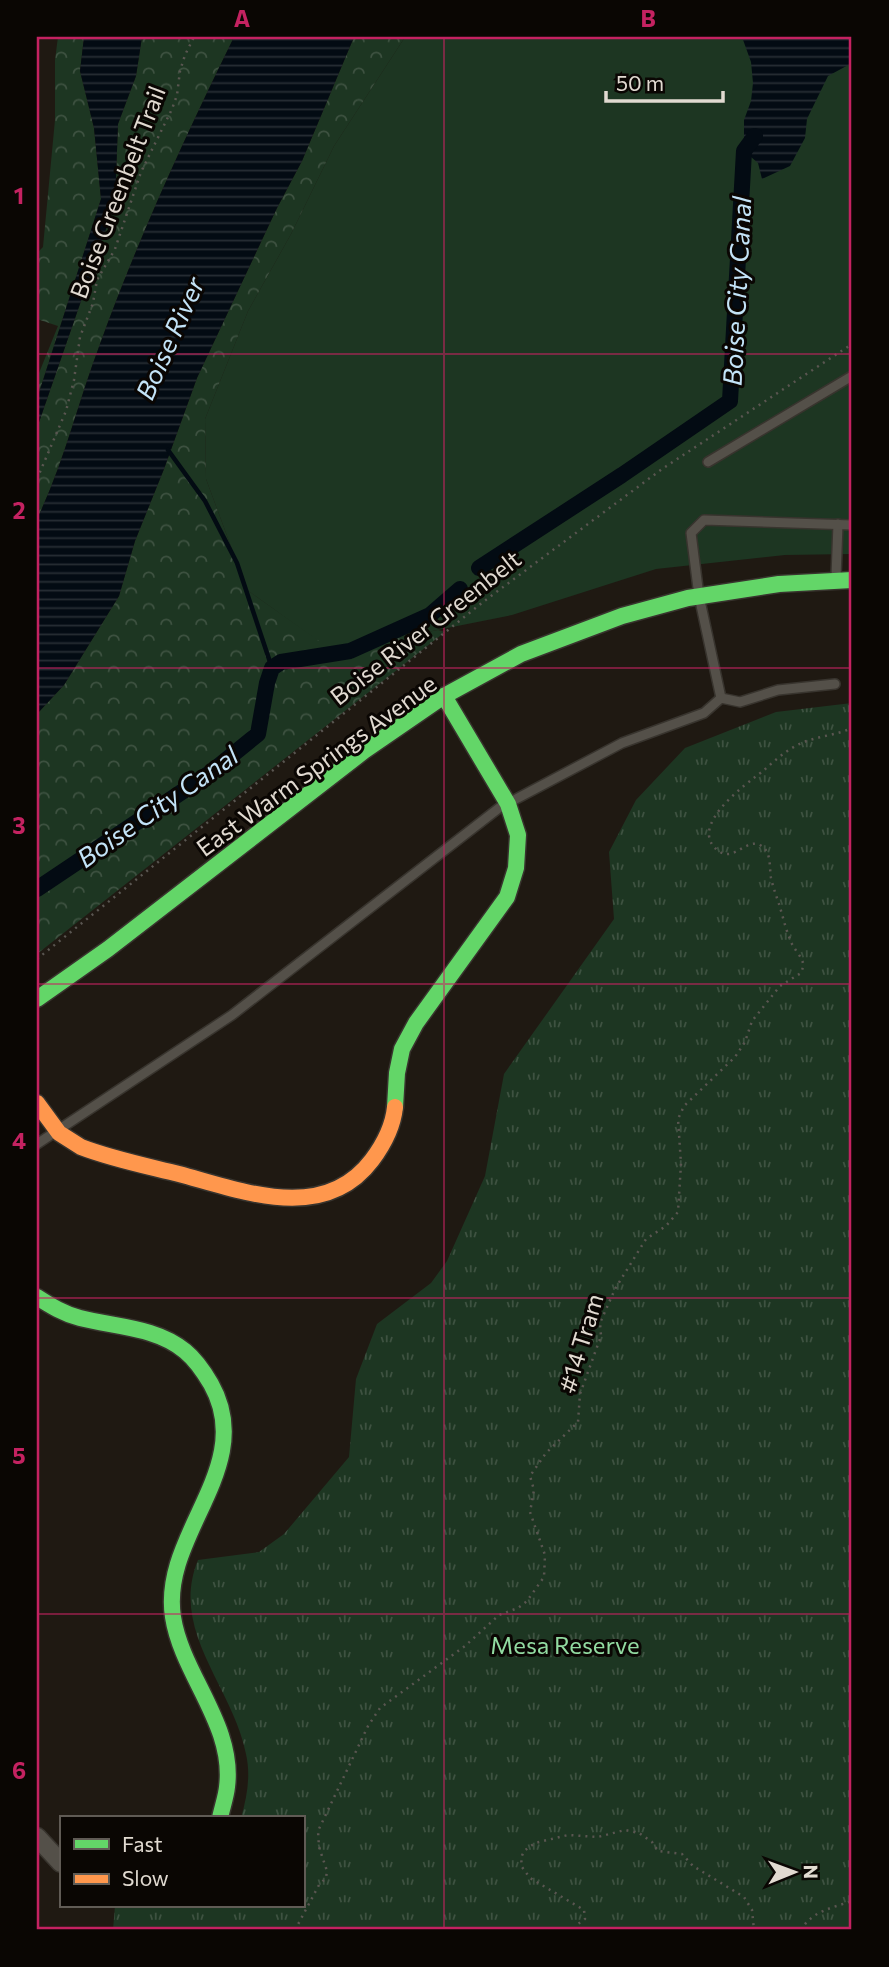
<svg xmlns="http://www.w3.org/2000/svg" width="889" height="1967" font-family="Commissioner,sans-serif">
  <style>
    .green { fill: #1d3622 }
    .forest { fill: url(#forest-crowns) }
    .park { fill: url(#park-tufts) }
    .water { fill: url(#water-rules) }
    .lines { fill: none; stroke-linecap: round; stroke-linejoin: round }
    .stream { stroke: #030b13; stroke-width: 4.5 }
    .canal { stroke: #030b13; stroke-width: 16 }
    .lane-casing { stroke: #38342e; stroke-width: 12 }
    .street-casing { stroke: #38342e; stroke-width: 21 }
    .fast-casing { stroke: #38342e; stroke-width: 19 }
    .slow-casing { stroke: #38342e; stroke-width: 19 }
    .path { stroke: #5a5651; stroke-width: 2.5; stroke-dasharray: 2 5; stroke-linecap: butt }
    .lane { stroke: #545049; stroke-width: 9 }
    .street { stroke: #545049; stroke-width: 18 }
    .fast { stroke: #63d668; stroke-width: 16 }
    .slow { stroke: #ff974d; stroke-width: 16 }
    .grid { fill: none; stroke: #c42261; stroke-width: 2; stroke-opacity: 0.55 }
    .labels { text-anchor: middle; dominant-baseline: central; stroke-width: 6; stroke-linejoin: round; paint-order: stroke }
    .street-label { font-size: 24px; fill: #e1dad1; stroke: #0a0603 }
    .park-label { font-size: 24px; fill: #92dba1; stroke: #0a0603 }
    .water-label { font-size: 26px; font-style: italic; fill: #c3e3f7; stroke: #0a0603 }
    .neatline { fill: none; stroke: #c42261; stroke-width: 2.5 }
    .grid-label { font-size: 23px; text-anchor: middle; font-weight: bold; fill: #c42261 }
  </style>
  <defs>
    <pattern id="forest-crowns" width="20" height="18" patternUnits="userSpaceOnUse" patternTransform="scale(1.75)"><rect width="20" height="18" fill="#1d3622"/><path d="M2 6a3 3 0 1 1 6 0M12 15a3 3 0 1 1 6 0" fill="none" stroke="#3e5241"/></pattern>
    <pattern id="park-tufts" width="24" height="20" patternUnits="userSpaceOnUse" patternTransform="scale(1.75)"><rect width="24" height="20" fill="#1d3622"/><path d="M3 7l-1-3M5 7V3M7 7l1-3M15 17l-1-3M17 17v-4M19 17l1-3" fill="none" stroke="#3e5241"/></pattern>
    <pattern id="water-rules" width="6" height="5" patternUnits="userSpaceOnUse" patternTransform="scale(1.75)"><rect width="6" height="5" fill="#030b13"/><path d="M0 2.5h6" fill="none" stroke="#272e34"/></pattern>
  </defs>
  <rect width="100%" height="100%" fill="#1f1912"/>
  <path class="green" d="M405,37h447v517l-67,1 -129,14 -144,46 -180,36 -85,-61 -41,-111 -1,-60 43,-108 43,-77 43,-88z"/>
  <g class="forest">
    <path d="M58,37h26l-4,34 14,57 7,71 -64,200v-21l21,-52 -21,-7v-66l6,-6 12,-127v-60z"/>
    <path d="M142,37h92c-49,100 -96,202 -134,307 -22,58 -36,119 -63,175v-91l78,-225 3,-79 18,-48z"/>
    <path d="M354,37h51l-71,109 -43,88 -43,77 -43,108 1,60 41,111 85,60 106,-20 7,2 -408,322v-240l27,-29 55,-89 16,-55 29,-72 33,-91 80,-170 25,-47z"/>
  </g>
  <path class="park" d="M852,703v1227h-739l2,-24h188v-88h-62c6,-21 10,-42 5,-64 -13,-67 -77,-123 -48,-194l61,-8 25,-18 65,-77 7,-78 21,-55 54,-41 16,-22 38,-85 19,-102 110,-155 -5,-67 27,-52 49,-52 91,-36z"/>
  <g class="water">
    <path d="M84,37h58l-6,39 -18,48 -3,79 -78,225v-29l64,-200 -7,-71 -14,-57z"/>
    <path d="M234,37h120l-52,124 -25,47 -80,170 -33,91 -29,72 -16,55 -55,89 -27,29v-195c27,-56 41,-117 63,-175 38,-105 85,-207 134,-307z"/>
    <path d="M742,37h110v26l-24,13 -21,43 -2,19 -15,28 -28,13 -4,-16 -14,-12v-31l7,-19 2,-18 -2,-21z"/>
  </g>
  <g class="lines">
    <path class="stream" d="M168,450l37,51 32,62 35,105"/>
    <g class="canal">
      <path d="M479,568l143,-93 108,-74 14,-250 11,-15"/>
      <path d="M37,889l173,-116 48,-39 9,-51 5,-15 9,-6 69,-11 80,-36 30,-26"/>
    </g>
    <g class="lane-casing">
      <g id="lane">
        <path d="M708,462l144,-86"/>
        <path d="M836,577l2,-53"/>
        <path d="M721,698l-22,-102 -8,-63 13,-13 148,5"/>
        <path d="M37,1144l195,-129 267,-207 123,-65 82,-30 17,-15 19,4 38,-12 57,-6"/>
      </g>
    </g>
    <g class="street-casing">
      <path id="street" d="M37,1837l24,26"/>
    </g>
    <g class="fast-casing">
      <g id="fast">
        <path d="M37,999l71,-50 256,-198 80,-55 77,-42 101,-38 66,-18 91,-14 73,-4"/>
        <path d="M395,1107l2,-34 5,-24 14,-26 91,-126 9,-29 2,-33 -10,-31 -64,-108"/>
        <path d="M37,1297c14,9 27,17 43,21 35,9 76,9 105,33 11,9 19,21 26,33 47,83 -51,150 -38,233 9,58 62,108 54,170 -1,10 -5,21 -7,31"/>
      </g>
    </g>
    <g class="slow-casing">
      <path id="slow" d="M37,1103l22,30 22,14c31,12 66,19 98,27 63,17 145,50 193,-14 12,-16 21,-33 23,-53"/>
    </g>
    <g class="path">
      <path d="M37,479l29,-68 8,-31 6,-43 13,-34 4,-23 18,-31 26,-77 31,-63 5,-14 3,-24 5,-16 9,-18"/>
      <path d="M37,959l446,-357 179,-133 190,-125"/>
      <path d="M295,1930l24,-45 7,-7 1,-7 -8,-24 -1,-16 50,-105 12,-18 85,-62 34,-31 19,-7 9,-7 17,-24 1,-22 -15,-43 4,-22 -4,-14 16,-23 32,-31 2,-28 21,-58 -1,-13 15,-34 31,-50 20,-13 12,-14 3,-48 -3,-45 6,-13 51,-49 10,-15 7,-21 28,-35 21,-13c1,-4 3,-6 2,-10 -2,-7 -8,-13 -11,-19 -6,-13 -9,-27 -13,-40 -3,-9 -6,-17 -8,-26 -2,-11 1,-27 -11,-33 -13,-7 -26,16 -40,7 -36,-24 26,-68 43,-81 9,-8 19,-17 29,-23 19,-12 40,-11 60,-20"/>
      <path d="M576,1930l2,-6 7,-5 -1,-9 -54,-32 -8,-11 -1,-9 3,-7 11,-8 33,-8 30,2 27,-7 14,3 13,9 6,9 24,3 11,12 51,31 8,13 2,20"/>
      <path d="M801,1930c11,-19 31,-22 51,-29"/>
    </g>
    <use href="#lane" class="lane"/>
    <use href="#street" class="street"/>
    <use href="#fast" class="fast"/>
    <use href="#slow" class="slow"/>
  </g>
  <path class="grid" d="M444,37v1893M37,354h815M37,668h815M37,984h815M37,1298h815M37,1614h815"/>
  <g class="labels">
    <g class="street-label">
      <text transform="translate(117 192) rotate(-69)">Boise Greenbelt Trail</text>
      <text transform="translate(425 627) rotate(-38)">Boise River Greenbelt</text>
      <text transform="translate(316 765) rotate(-36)">East Warm Springs Avenue</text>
      <text transform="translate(580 1343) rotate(-73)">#14 Tram</text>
    </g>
    <g class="park-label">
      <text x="565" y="1644">Mesa Reserve</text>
    </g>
    <g class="water-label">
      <text transform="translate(736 291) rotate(-87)">Boise City Canal</text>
      <text transform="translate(169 338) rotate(-66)">Boise River</text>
      <text transform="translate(157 806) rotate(-35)">Boise City Canal</text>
    </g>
  </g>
  <rect width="889" height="1967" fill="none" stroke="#0a0603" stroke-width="77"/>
  <rect x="60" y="1816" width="245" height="91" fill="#0a0603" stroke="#605b55" stroke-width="2"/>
  <rect x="74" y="1839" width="35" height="10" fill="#63d668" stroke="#605b55" stroke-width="2"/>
  <text x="122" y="1852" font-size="21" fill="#e1dad1">Fast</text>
  <rect x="74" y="1874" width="35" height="10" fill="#ff974d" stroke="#605b55" stroke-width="2"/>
  <text x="122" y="1886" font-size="21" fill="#e1dad1">Slow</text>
  <g transform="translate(794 1872) rotate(89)" stroke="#0a0603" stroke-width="5" paint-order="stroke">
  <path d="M0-5L12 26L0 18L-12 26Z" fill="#e1dad1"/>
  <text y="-10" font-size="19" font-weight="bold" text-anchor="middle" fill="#e1dad1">N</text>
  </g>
  <path d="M606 91v10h117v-10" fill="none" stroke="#e1dad1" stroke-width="3.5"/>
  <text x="616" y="91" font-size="21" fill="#e1dad1" stroke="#0a0603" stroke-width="5" paint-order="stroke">50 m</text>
  <rect x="38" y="38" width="812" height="1890" class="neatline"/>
  <g class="grid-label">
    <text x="242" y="27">A</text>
    <text x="648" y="27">B</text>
    <text x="19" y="204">1</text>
    <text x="19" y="519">2</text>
    <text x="19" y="834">3</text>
    <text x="19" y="1149">4</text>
    <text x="19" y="1464">5</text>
    <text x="19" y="1779">6</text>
  </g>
</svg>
